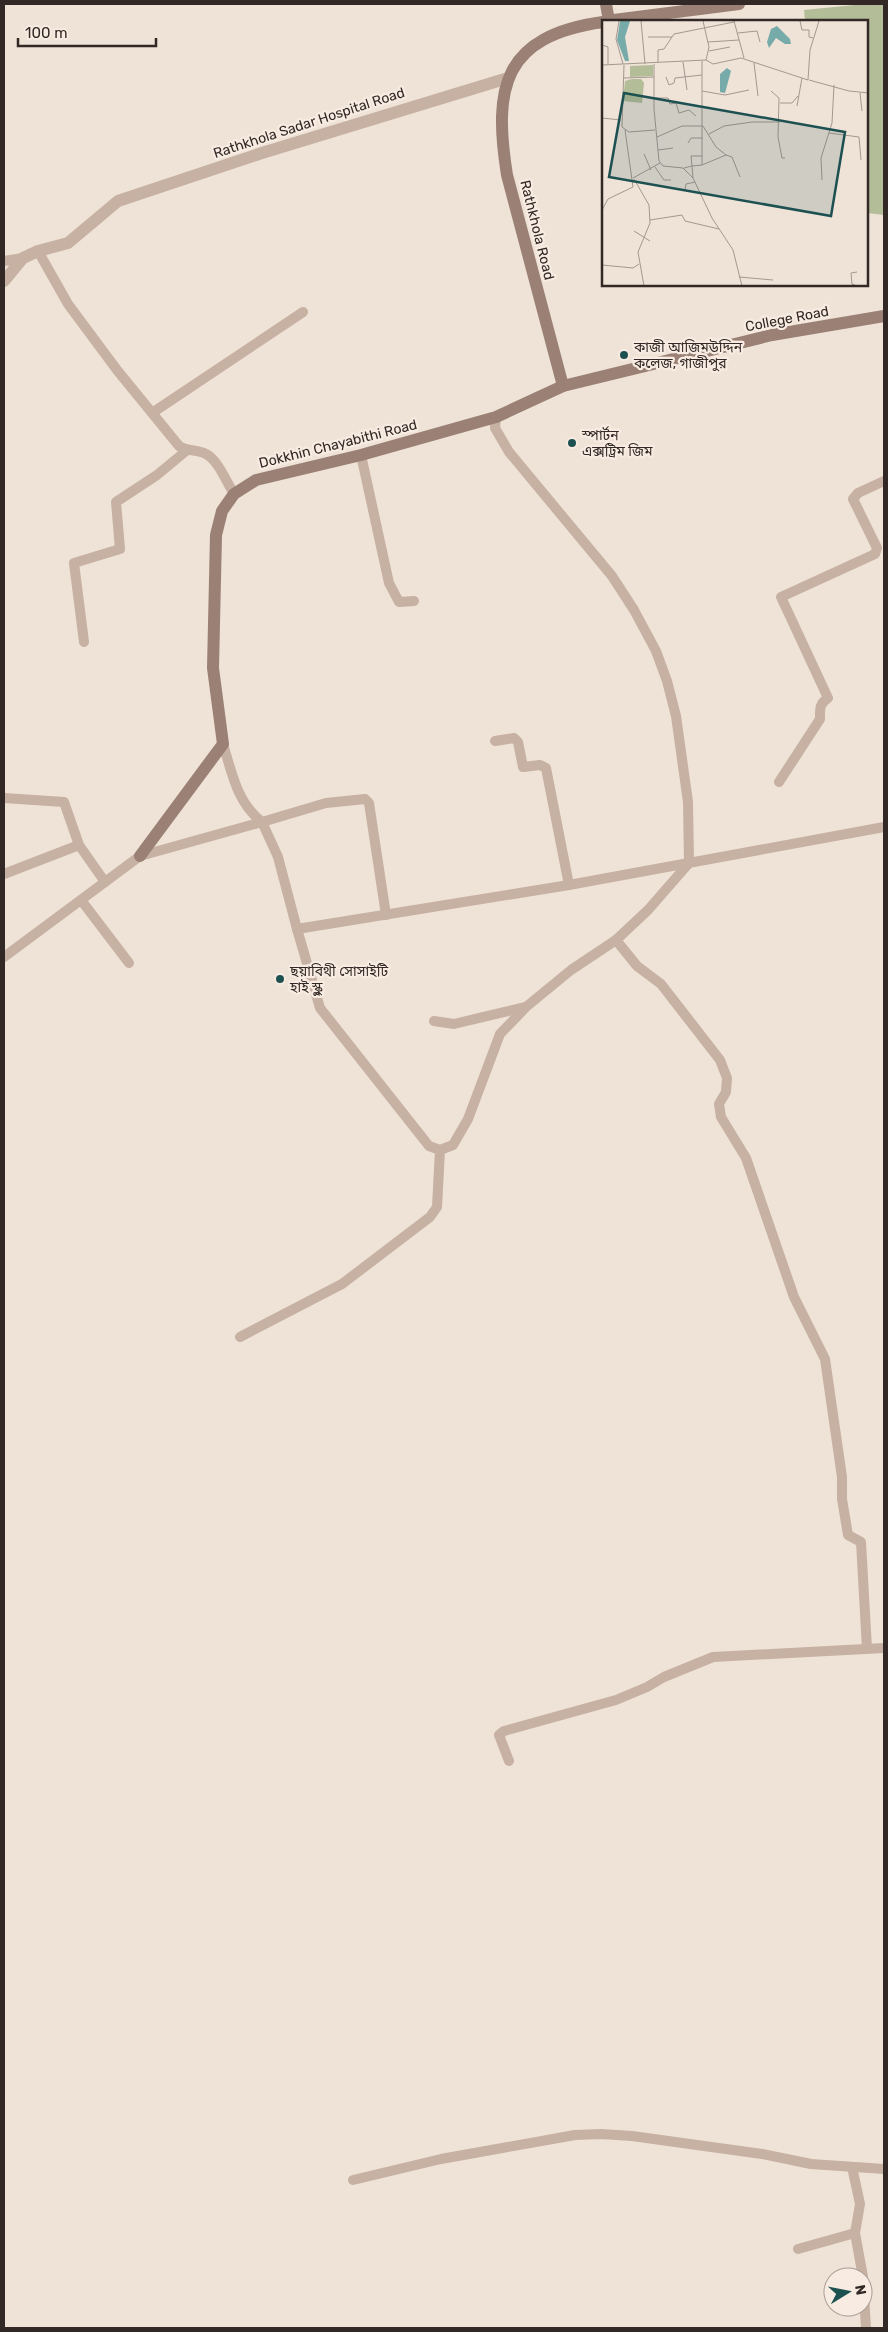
<svg xmlns="http://www.w3.org/2000/svg" width="888" height="2332" font-family="Rubik,'Noto Sans Bengali',sans-serif">
  <style>
    .green { fill: #b3bd98 }
    .lines { fill: none; stroke-linecap: round; stroke-linejoin: round }
    .minor { stroke: #c6b1a3; stroke-width: 10 }
    .tertiary { stroke: #c6b1a3; stroke-width: 12 }
    .secondary { stroke: #9a8075; stroke-width: 12 }
    .poi-dot { fill: #1d5151; stroke: #f8ece2; stroke-width: 2 }
    .labels { text-anchor: middle; dominant-baseline: central; stroke-width: 4.5; stroke-linejoin: round; paint-order: stroke }
    .street-label { font-size: 14px; fill: #322825; stroke: #f8ece2 }
    .poi-label { font-size: 14px; fill: #322825; stroke: #f8ece2; text-anchor: start }
    .inset-road { fill: none; stroke: #a39890; stroke-width: 1 }
    .view { fill: #1d5151; fill-opacity: 0.15; stroke: #1d5151; stroke-width: 2.5 }
    .inset-edge { fill: none; stroke: #322825; stroke-width: 2.5 }
  </style>
  <rect width="100%" height="100%" fill="#efe2d7"/>
  <path class="green" d="M865,4h19v211l-17,-2v-192h-62l-1,-11z"/>
  <g class="lines">
    <g class="minor">
      <path d="M38,251l30,53 49,66 62,76c9,6 18,3 27,8 12,6 21,29 28,40"/>
      <path d="M4,261l19,-3"/>
      <path d="M152,413l151,-101"/>
      <path d="M361,455l28,128 10,19 15,-1"/>
      <path d="M84,642l-10,-79 46,-14 -4,-47 41,-27 29,-24"/>
      <path d="M495,741l19,-3 4,4 5,25 17,-2 6,3 23,117"/>
      <path d="M223,744c9,29 14,59 39,78l64,-19 39,-4 4,4 17,112"/>
      <path d="M779,782l41,-63c0,-10 -1,-15 8,-21l-47,-101 94,-43 2,-6 -24,-49 5,-6 26,-12"/>
      <path d="M4,798l60,4 15,43 26,37"/>
      <path d="M4,874l75,-29"/>
      <path d="M81,900l48,63"/>
      <path d="M297,929l23,79 109,138 11,4 13,-5 15,-26 32,-85 26,-27 45,-37 45,-30 32,-30 41,-47 -1,-61 -12,-86 -9,-35 -11,-30 -22,-41 -22,-34 -103,-124 -14,-24 1,-11"/>
      <path d="M616,940l21,26 24,18 59,76 7,18 -1,14 -7,12 2,13 25,41 48,139 31,62 17,118v22l6,36 13,7 6,107"/>
      <path d="M4,957l136,-101 122,-34 16,35 19,72 272,-44 315,-58"/>
      <path d="M434,1021l20,3 71,-17"/>
      <path d="M240,1337l102,-53 88,-67 7,-10 3,-57"/>
      <path d="M509,1761l-10,-26 5,-4 112,-31 31,-13 17,-10 49,-20 171,-9"/>
      <path d="M852,2167l8,37 -5,29 8,44"/>
      <path d="M353,2180l88,-21 134,-24 26,-1 31,2 130,18 49,10 73,5"/>
      <path d="M798,2249l57,-16"/>
      <path d="M863,2279l3,49"/>
    </g>
    <path class="tertiary" d="M4,281l19,-23 15,-7 30,-8 50,-42 144,-48 246,-75"/>
    <g class="secondary">
      <path d="M606,4l3,17"/>
      <path d="M606,21l133,-17"/>
      <path d="M563,386l-56,-211c-14,-88 -4,-139 96,-153"/>
      <path d="M140,856l83,-112 -10,-76 3,-133 6,-24 12,-17 22,-14 105,-25 135,-38 67,-31 209,-51 112,-19"/>
    </g>
  </g>
  <g class="poi-dot">
    <circle cx="624" cy="355" r="5"/>
    <circle cx="572" cy="443" r="5"/>
    <circle cx="280" cy="979" r="5"/>
  </g>
  <g class="labels">
    <g class="street-label">
      <text transform="translate(309 123) rotate(-18)">Rathkhola Sadar Hospital Road</text>
      <text transform="translate(537 230) rotate(76)">Rathkhola Road</text>
      <text transform="translate(787 319) rotate(-11)">College Road</text>
      <text transform="translate(338 444) rotate(-14)">Dokkhin Chayabithi Road</text>
    </g>
    <g class="poi-label">
      <text x="634" y="347">কাজী আজিমউদ্দিন<tspan x="634" dy="16">কলেজ, গাজীপুর</tspan></text>
      <text x="582" y="435">স্পার্টন<tspan x="582" dy="16">এক্সট্রিম জিম</tspan></text>
      <text x="290" y="971">ছয়াবিথী সোসাইটি<tspan x="290" dy="16">হাই স্কুল</tspan></text>
    </g>
  </g>
  <g transform="translate(602 20)">
    <rect width="266" height="266" fill="#efe2d7"/>
    <path d="M51,45v11l-23,1v-11zM30,59h9l3,4 -2,20 -19,-2 2,-20z" fill="#b3bd98"/>
    <path d="M18,1h10l-5,16 4,24h-4l-8,-21zM175,6l13,13 1,5h-6l-9,-6 -7,10 -2,-6 4,-13zM125,48l4,3 -6,22 -5,-1v-18z" fill="#77abaa"/>
    <path class="inset-road" d="M17,1l-3,18 7,25M39,1l4,43M101,1l6,26 -3,13M132,1l10,37M198,1l2,9h7v7l4,1M136,13l19,-2 3,11M46,17h24M106,22l31,-2M0,25l6,2v17M107,31l21,-4M100,41v104l-10,1 1,12 19,40 21,32 9,36M81,42l4,28M56,43v-13l6,-1 10,-15 60,-12M152,43l4,33M52,44v45l5,52 4,5 20,2 10,10M0,45l104,-5 7,4 28,-6 67,22 2,-30 9,-29M22,45l-2,62 7,5 26,-2M64,57l3,8 5,-2 1,-5 27,-3M22,58l30,-1M207,60l40,11 20,2M100,71l23,4 24,-5M169,71l8,7 -1,39 4,21h3M258,73l2,18M52,78h14l2,6 6,-1 3,10 10,-3 7,6M178,83h12l6,-7M195,86l5,-28M0,98l19,2M227,113l30,4 2,23M107,114l15,-8 28,-4h28M55,117l25,-11h21l13,21 10,8 -24,10M86,123l3,-5h12M56,130l15,-2M42,134l7,16M124,135l6,2 8,20M53,147l9,13h7M82,148l8,-2 -1,-10h11M31,158l27,-15M32,159l15,26 1,18 -12,29 6,34M220,160l-1,-22 11,-35 2,-38M83,170l1,-6 9,-2M0,190l6,-11 25,-12 -8,-57M48,200l32,-5 3,6 34,8M32,211l16,10M0,245l31,3 6,-4M255,252l-6,1 1,11 5,2M137,257l34,3"/>
    <path class="view" d="M22,73l221,39 -14,84 -222,-39z"/>
    <rect width="266" height="266" class="inset-edge"/>
  </g>
  <rect width="888" height="2332" fill="none" stroke="#322825" stroke-width="10"/>
  <g transform="translate(848 2292) rotate(80)"><circle r="24" fill="#f8ece2" stroke="#a99e96"/>
  <path d="M0-4L9 19L0 12L-9 19Z" fill="#1d5151"/>
  <text y="-8" font-size="14" font-weight="bold" text-anchor="middle" fill="#322825">N</text>
  </g>
  <path d="M18 38v8h138v-8" fill="none" stroke="#322825" stroke-width="2.5"/>
  <text x="25" y="38" font-size="15" fill="#322825" stroke="#f8ece2" stroke-width="4" paint-order="stroke">100 m</text>
</svg>
